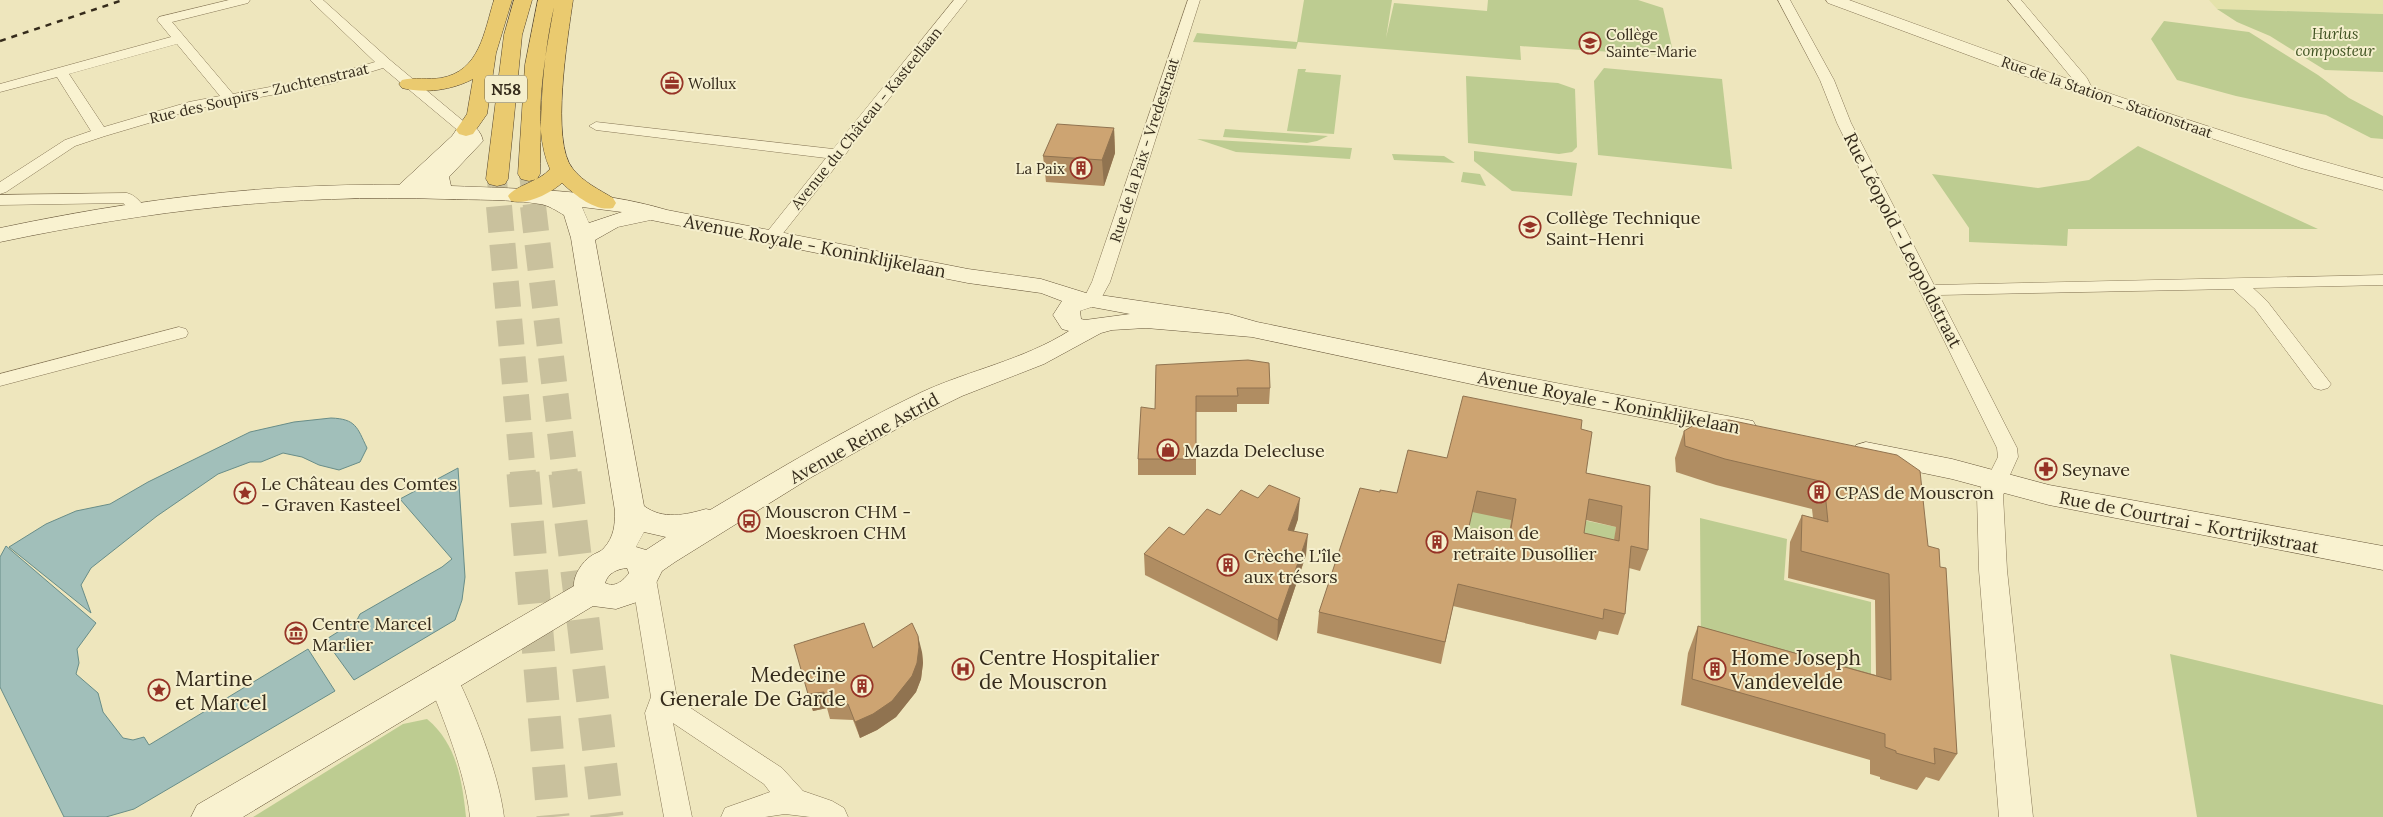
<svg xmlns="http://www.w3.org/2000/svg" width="2383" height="817" font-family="Lora,serif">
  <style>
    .farmland { fill: #e4e2ab }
    .green { fill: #bdcc91 }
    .water { fill: #a1bfba; stroke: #688d88 }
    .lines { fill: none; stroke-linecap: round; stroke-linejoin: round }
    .trunk-tunnel-far2 { stroke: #c9c19d; stroke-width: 20; stroke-dasharray: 20 10; stroke-linecap: butt }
    .trunk-tunnel-far1 { stroke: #c9c19d; stroke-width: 26; stroke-dasharray: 26 12; stroke-linecap: butt }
    .trunk-tunnel { stroke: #c9c19d; stroke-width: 33; stroke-dasharray: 33 16; stroke-linecap: butt }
    .minor-casing { stroke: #867656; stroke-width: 1 }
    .tertiary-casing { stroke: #867656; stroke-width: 1 }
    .secondary-casing { stroke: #68573a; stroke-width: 1 }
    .trunk-casing { stroke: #53432b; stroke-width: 1 }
    .minor { fill: #f9f2d0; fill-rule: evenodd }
    .tertiary { fill: #f9f2d0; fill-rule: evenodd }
    .secondary { fill: #f9f2d0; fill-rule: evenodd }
    .trunk { fill: #eaca6f; fill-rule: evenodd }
    .rail { stroke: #352b1b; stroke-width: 2.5; stroke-dasharray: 6 6; stroke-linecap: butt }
    .wall { fill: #b08d62; fill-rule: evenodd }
    .shaded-wall { fill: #907350 }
    .building { fill: #cda472; stroke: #907350; fill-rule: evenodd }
    .labels { text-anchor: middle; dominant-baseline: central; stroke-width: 4; stroke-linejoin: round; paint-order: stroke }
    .far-park-label { font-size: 15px; font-style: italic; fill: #3f5221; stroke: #f5efcd }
    .far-poi-label { font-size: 15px; fill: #352b1b; stroke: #f5efcd; text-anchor: start }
    .far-street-label { font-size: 15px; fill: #352b1b; stroke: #f5efcd }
    .shield { fill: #f5efcd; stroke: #6f6650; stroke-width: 1 }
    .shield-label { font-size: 16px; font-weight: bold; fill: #352b1b }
    .poi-label { font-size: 18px; fill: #352b1b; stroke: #f5efcd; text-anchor: start }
    .street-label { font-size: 18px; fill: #352b1b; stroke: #f5efcd }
    .near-poi-label { font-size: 21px; fill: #352b1b; stroke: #f5efcd; text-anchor: start }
  </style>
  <rect width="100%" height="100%" fill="#eee6bd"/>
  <path class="farmland" d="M2209,0h174v14l-166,-5z"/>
  <g class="green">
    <path d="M1304,0h88l-6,38 8,-35 93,8 1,-11h150l25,8 11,48 -154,-10 1,14 -223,-18 -2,7 -103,-7 4,-9 100,9z"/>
    <path d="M2217,9l166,5v58l-58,-2 -55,-34 -33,-14z"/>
    <path d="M2164,21l85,11 69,43 31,23 34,18v23l-12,-1 -45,-23 -90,-19 -59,-16 -26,-41z"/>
    <path d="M1604,68l118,11 10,90 -134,-14 -4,-74z"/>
    <path d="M1298,69h8l-1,3 36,3 -7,59 -47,-3z"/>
    <path d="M1466,76l92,7 17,6 2,58 -5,5 -13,2 -91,-11z"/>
    <path d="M1225,129l103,7 -11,5 -10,2 -84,-6z"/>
    <path d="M1197,139l155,9 -2,11 -16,-1 -98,-6z"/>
    <path d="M2138,146l180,83h-250l-1,17 -98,-4v-14l-37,-54 106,14 51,-8z"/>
    <path d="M1474,151l103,12 -5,33 -60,-5 -38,-30z"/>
    <path d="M1392,154l52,2 11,7 -61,-3z"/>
    <path d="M1463,172l17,2 6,12 -25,-4z"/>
    <path d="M1472,512l40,2 -8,47 -40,-9z"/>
    <path d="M1700,518l87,21 -3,41 87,22v100l-170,-49z"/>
    <path d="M1583,520l33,7 -4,39 -71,-45z"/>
    <path d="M2170,654l213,51v112h-186z"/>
    <path d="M427,719c30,25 35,61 39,98h-213l150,-93z"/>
  </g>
  <g class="water">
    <path d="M331,418c25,1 26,9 36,30l-7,14 -21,8 -20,-5 -17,-8 -19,-4 -22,9h-11l-32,12 -61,42 -66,52 -10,17 10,28 -82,-66 37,-23 30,-13 34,-7 38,-22 102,-50 44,-10z"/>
    <path d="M458,468l7,109 -3,23 -7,20 -101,60 -29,-40 32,-20 3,-6 82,-47 10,-8 -52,-60z"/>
    <path d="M6,546l90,77 -19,26 2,14 -3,11 22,19 5,19 20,26 10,2 11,-3 5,8 159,-96 27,42 -201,118 -28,8h-42l-64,-130v-130z"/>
  </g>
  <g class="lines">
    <g class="trunk-tunnel-far2">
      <path d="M529,174l4,33"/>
      <path d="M497,179l2,28"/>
    </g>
    <g class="trunk-tunnel-far1">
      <path d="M499,206l24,268"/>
      <path d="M533,206l32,268"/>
    </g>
    <g class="trunk-tunnel">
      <path d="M523,473l30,344"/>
      <path d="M565,473l42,344"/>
    </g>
    <g class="minor-casing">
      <g id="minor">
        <path d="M229,0h21l-2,3 -76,19 61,72 95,-18 47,-14 -65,-62h13l67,60 84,70 -3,3h-10l-78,-65 -53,16 -134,25 -91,27 -30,10 -69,46 -6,2v-12l65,-42 26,-9 -34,-54 -57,15v-8l171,-47 -14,-17 2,-3zM177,44l43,52 -31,6 -85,25 -35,-53z"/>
        <path d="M954,0h13l-190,241h-12l-2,-4 63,-79 -230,-28 -7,-4 7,-4 237,27z"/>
        <path d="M1188,0h12l-90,282 -12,22h-12l-3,-4 9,-18z"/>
        <path d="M1778,0h12l44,80 17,43 83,162 449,-10v10l-130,3 14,13 61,79 3,4 -3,4 -7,2 -7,-2 -59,-79 -22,-20 -294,6 78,153 1,9 -13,29 -8,2 -8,-2 -3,-5 12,-24 -1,-9 -160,-325 -17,-43z"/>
        <path d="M2008,0h13l66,78 6,12 -2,3h-10l-6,-11z"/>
        <path d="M127,193c8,2 14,9 19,16l-2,3h-12l-9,-9 -123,2v-10z"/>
        <path d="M179,327l7,2 2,4 -2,4 -186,49v-12z"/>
        <path d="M644,570l8,3 4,6 20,114 10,12 96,63 21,23 29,10 12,7 4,9h-38l-25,-3 -20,3h-44l4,-9 45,-16 -6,-8 -91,-61 19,94h-28l-19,-104 6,-16 -19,-118 4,-6z"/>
      </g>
    </g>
    <g class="tertiary-casing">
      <g id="tertiary">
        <path d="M1826,0h23c176,64 353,130 534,178v12l-82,-22 -279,-93 -194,-72z"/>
        <path d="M1997,472l9,2 4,7 -7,14 4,75 26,247h-34l-20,-247 -2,-75 11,-21z"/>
        <path d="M442,665l11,4c20,39 46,105 51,148h-34c-5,-45 -26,-97 -43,-139l4,-9z"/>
      </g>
    </g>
    <g class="secondary-casing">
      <g id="secondary">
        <path d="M466,124c9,2 15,7 17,17l-34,36 2,9c72,3 146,3 216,24l301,59 73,10 45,14 143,21 28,8 247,51 239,46 10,2 4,7 -4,7 -10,2 -239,-46 -252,-54 -106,-9 -34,2 -11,3 -57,31 -82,32 -53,26 -99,56 -135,84 -13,9 -8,16 -11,13 -27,9 -23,-3 -350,211h-52l6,-12 377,-219c-1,-10 8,-24 17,-30 4,-3 10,-4 13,-8 10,-11 11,-23 11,-37l-44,-273 -7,-23c-7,-4 -16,-10 -24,-11 -28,-5 -66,-4 -95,-5 -155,-5 -293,11 -445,43v-14c132,-28 263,-45 399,-43l53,-49 7,-10zM582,207l40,5 -33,11zM651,220l317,63 73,10 21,8 -9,14 9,14 7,2c-46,29 -99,39 -147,61 -73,35 -143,77 -212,118l-4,-1c-21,6 -43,11 -62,-3l-49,-266 23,-13zM1092,307l38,7 -45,6 -4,-1 -1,-8zM644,532l22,5 -20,13 -10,-3zM627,568l2,5c-6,8 -14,15 -24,10 3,-10 12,-14 22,-15z"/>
        <path d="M1866,442l86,17 97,26 334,61v24l-334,-65 -97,-26 -96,-20 -4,-7 4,-7z"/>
      </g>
    </g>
    <g class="trunk-casing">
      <g id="trunk">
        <path d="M494,0h18l-16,53 -9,61 -14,20 -7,2 -7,-2 -3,-4 11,-16 6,-35c-21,11 -48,15 -71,9l-3,-4 3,-4c13,-3 26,0 39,-2 39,-7 43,-46 53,-78z"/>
        <path d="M514,0h18l-10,35 -14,144 -3,5 -8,2 -8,-2 -3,-5 18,-144z"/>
        <path d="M538,0h35c-5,36 -23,142 0,169 10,13 27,21 40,29l3,5 -3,5c-18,4 -38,-13 -51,-25 -13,11 -34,22 -51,18l-3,-5c8,-11 31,-14 42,-27 -20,-44 -4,-115 4,-162 -13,55 -13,111 -14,167l-3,5 -8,2 -8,-2 -3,-5 7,-109z"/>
      </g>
    </g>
    <use href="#minor" class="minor"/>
    <use href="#tertiary" class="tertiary"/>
    <use href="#secondary" class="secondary"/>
    <use href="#trunk" class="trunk"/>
    <path class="rail" d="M0,41l123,-41"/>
  </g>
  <g class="wall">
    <path d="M1114,128l1,25 -11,33 -58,-4 -3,-26z"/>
    <path d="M1156,365l114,23 -1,16h-32v8h-41v63h-58v-16l17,-50z"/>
    <path d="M1729,420l199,126 12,21 17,187 -18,27 -13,-4 -9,13 -37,-11v-2l-10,-3v-14l-189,-55 7,-52 10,-27 178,49 -1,-75 -87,-22 2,-36 12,-27 11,3 -1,-9 -96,-24 -40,-13 -1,-14 9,-27z"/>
    <path d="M1581,429l5,44 64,13 -2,64 -8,21 -11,-3 -4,46 -7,21 -19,-4 -3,9 -143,-34 -12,58 -124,-31 2,-21 61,-120 17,1 50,-35zM1472,512l39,8 -3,19 -40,-8zM1586,520l30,7 -2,13 -30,-7z"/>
    <path d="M1220,515l78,4 -4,12 12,24 -29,86 -132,-66 -1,-21 40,-19z"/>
    <path d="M922,652l1,11 -2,16 -5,13 -20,25 -19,13 -17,8 -7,-18 -23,-1 -3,-11 -14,3 -5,-17z"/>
  </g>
  <g class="shaded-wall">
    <path d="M1114,128l1,25 -11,33 -2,-26z"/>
    <path d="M1300,498l-2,21 -11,32 1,-21z"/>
    <path d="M1308,534l-2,21 -29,86 1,-21z"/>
    <path d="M918,636l4,16 1,11 -2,16 -5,13 -20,25 -19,13 -17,8 -5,-16z"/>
    <path d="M824,692l3,16 -14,3 -5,-17z"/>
  </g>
  <g class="building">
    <path d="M1057,124l57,4 -12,32 -59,-4z"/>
    <path d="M1248,360l21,3 1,25h-33l1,8h-42v63h-58l3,-52 14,2 1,-44z"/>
    <path d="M1463,396l119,24 -1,9 11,3 -6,41 64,13 -2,64 -17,-4 -6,68 -21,-5 -1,10 -145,-35 -13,58 -126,-30 41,-124 20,4v-2l17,3 11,-43 39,8zM1477,491l39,8 -7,41 -41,-9zM1589,499l33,7 -3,35 -35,-8z"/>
    <path d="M1729,420l168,35 23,16 8,75 11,3 1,18 6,1 11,186 -23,-6 1,16 -39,-11v-2l-11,-4v-13l-193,-55 6,-53 193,54 -2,-106 -88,-23 1,-36 26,7 -4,-40 -99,-23 -40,-13 -1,-15 17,-10z"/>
    <path d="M1269,485l31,13 -12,32 20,4 -30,86 -134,-66 25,-27 15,8 23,-26 13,6 21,-25 17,8z"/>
    <path d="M864,623l9,25 39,-25 6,13 1,11 -2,16 -5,13 -20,25 -19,13 -18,8 -7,-18 -23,-1 -1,-11 -16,2 -14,-49z"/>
  </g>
  <defs>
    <g id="school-ring" transform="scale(1.125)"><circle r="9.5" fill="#f5efcd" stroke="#963326" stroke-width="1.5"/><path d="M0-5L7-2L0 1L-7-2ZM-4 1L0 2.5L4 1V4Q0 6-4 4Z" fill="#963326"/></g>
    <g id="office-ring" transform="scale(1.125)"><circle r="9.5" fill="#f5efcd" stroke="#963326" stroke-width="1.5"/><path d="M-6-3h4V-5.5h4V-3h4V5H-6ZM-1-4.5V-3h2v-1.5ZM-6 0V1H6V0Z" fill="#963326"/></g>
    <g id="building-ring" transform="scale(1.125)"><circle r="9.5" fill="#f5efcd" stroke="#963326" stroke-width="1.5"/><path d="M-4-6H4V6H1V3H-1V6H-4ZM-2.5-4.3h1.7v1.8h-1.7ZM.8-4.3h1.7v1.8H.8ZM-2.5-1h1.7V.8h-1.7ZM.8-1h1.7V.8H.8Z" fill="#963326"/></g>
    <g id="shop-ring" transform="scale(1.125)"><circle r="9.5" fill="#f5efcd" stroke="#963326" stroke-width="1.5"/><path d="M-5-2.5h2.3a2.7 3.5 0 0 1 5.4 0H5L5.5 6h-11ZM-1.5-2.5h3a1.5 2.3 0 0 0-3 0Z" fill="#963326"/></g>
    <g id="pharmacy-ring" transform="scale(1.125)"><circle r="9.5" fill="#f5efcd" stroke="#963326" stroke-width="1.5"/><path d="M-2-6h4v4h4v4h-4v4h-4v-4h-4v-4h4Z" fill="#963326"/></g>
    <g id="sight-ring" transform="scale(1.125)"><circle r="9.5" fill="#f5efcd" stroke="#963326" stroke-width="1.5"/><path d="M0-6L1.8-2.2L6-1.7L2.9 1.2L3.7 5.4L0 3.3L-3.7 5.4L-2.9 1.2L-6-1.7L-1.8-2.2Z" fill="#963326"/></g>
    <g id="bus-ring" transform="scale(1.125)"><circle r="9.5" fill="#f5efcd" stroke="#963326" stroke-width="1.5"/><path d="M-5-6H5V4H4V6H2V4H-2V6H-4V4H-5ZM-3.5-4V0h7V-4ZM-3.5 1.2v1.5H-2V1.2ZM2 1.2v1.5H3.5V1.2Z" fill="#963326"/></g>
    <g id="museum-ring" transform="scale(1.125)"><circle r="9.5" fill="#f5efcd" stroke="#963326" stroke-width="1.5"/><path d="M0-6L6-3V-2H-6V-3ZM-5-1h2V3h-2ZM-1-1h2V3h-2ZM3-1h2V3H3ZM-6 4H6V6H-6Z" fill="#963326"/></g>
    <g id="hospital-ring" transform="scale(1.125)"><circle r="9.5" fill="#f5efcd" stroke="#963326" stroke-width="1.5"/><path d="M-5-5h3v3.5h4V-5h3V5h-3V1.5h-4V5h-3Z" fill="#963326"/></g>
  </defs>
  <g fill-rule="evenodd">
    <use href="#school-ring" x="1590" y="43"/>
    <use href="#office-ring" x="672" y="83"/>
    <use href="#building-ring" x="1081" y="168"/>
    <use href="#school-ring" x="1530" y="227"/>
    <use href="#shop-ring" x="1168" y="450"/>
    <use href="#pharmacy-ring" x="2046" y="469"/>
    <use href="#building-ring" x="1819" y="492"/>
    <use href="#sight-ring" x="245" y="493"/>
    <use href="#bus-ring" x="749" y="521"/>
    <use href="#building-ring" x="1437" y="542"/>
    <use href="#building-ring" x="1228" y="565"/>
    <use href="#museum-ring" x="296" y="633"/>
    <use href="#hospital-ring" x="963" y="669"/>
    <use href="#building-ring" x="1715" y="669"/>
    <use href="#building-ring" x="862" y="686"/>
    <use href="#sight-ring" x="159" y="690"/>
  </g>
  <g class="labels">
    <g class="far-park-label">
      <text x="2335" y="33">Hurlus<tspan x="2335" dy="17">composteur</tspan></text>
    </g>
    <g class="far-poi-label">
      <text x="1606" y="34">Collège<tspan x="1606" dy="17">Sainte-Marie</tspan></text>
      <text x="688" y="83">Wollux</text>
      <text x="1065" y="168" text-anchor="end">La Paix</text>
    </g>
    <g class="far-street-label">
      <text transform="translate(259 93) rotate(-13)">Rue des Soupirs - Zuchtenstraat</text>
      <text transform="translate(2107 97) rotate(19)">Rue de la Station - Stationstraat</text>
      <text transform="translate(866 118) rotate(-51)">Avenue du Château - Kasteellaan</text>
      <text transform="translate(1144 150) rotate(-72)">Rue de la Paix - Vredestraat</text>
    </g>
    <rect class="shield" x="485" y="75.5" width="42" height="27" rx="4"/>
    <g class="shield-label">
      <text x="506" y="89">N58</text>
    </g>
    <g class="poi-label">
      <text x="1546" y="217">Collège Technique<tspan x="1546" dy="21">Saint-Henri</tspan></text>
      <text x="1184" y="450">Mazda Delecluse</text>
      <text x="2062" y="469">Seynave</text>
      <text x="261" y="483">Le Château des Comtes<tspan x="261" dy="21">- Graven Kasteel</tspan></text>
      <text x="1835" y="492">CPAS de Mouscron</text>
      <text x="765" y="511">Mouscron CHM -<tspan x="765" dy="21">Moeskroen CHM</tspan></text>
      <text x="1453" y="532">Maison de<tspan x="1453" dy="21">retraite Dusollier</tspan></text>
      <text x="1244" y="555">Crèche L'île<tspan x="1244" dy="21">aux trésors</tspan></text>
      <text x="312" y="623">Centre Marcel<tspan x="312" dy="21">Marlier</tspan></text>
    </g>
    <g class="street-label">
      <text transform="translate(1903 240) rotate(63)">Rue Léopold - Leopoldstraat</text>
      <text transform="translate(815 246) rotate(11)">Avenue Royale - Koninklijkelaan</text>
      <text transform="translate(1609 402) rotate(11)">Avenue Royale - Koninklijkelaan</text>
      <text transform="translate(864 438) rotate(-29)">Avenue Reine Astrid</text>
      <text transform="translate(2189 522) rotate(11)">Rue de Courtrai - Kortrijkstraat</text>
    </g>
    <g class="near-poi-label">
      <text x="979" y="657">Centre Hospitalier<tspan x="979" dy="24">de Mouscron</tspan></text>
      <text x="1731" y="657">Home Joseph<tspan x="1731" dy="24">Vandevelde</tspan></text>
      <text x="846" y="674" text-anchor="end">Medecine<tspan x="846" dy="24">Generale De Garde</tspan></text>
      <text x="175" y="678">Martine<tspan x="175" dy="24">et Marcel</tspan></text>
    </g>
  </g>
</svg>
